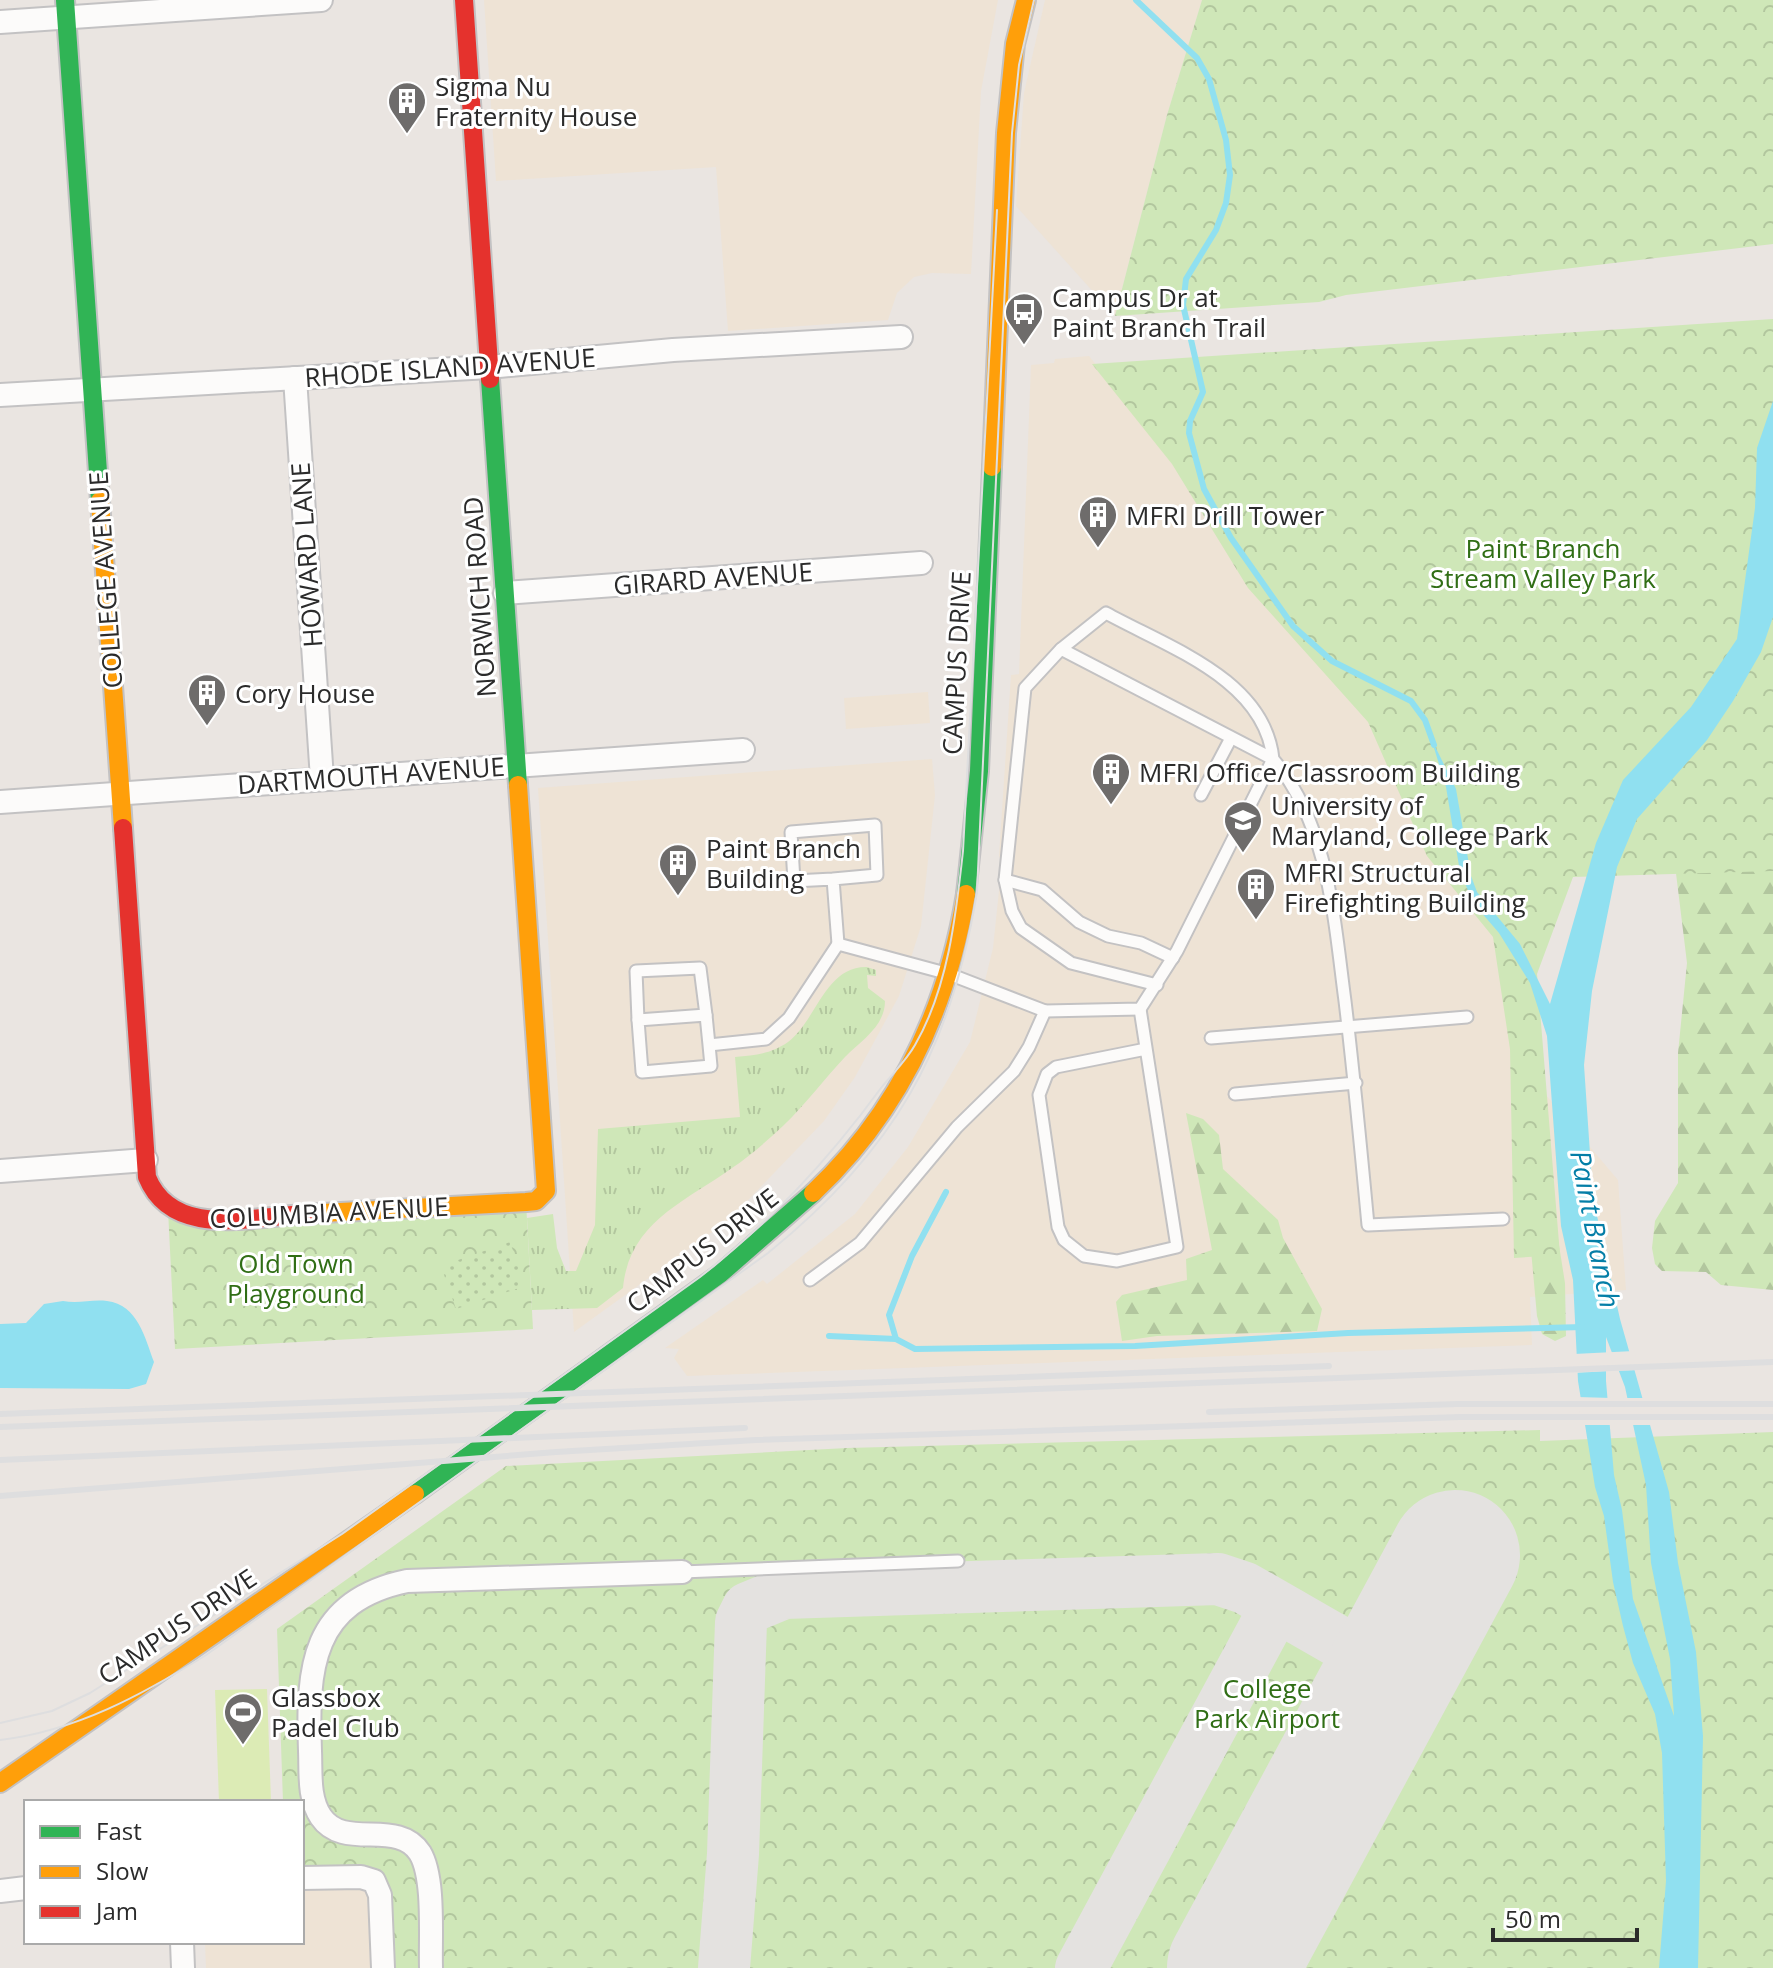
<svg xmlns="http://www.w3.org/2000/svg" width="1773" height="1968" font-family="'Open Sans',sans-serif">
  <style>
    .education { fill: #eee3d5 }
    .grass { fill: url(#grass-tufts) }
    .forest { fill: url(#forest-firs) }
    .park { fill: url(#park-crowns) }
    .garden { fill: url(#garden-dots) }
    .pitch { fill: #dcebb5 }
    .water { fill: #90e0f0; fill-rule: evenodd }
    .pier { fill: #eae5e1 }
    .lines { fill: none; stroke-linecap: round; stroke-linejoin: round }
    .stream { stroke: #90e0f0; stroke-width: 6 }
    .taxiway { stroke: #e4e2e0; stroke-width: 52 }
    .runway { stroke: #e4e2e0; stroke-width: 130 }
    .lane-casing { stroke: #c3c2c3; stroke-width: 15 }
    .street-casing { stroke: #c3c2c3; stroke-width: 26 }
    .fast-casing { stroke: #c3c2c3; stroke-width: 22 }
    .slow-casing { stroke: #c3c2c3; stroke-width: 22 }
    .jam-casing { stroke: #c3c2c3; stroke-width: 22 }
    .lane { stroke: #fcfbfa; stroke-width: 11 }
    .street { stroke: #fcfbfa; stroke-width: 22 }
    .fast { stroke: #30b455; stroke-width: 18 }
    .slow { stroke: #ff9f0a; stroke-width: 18 }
    .jam { stroke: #e5322d; stroke-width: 18 }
    .tram { stroke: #dededf; stroke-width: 2 }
    .rail { stroke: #dededf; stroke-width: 6 }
    .labels { text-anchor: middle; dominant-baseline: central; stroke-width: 6; stroke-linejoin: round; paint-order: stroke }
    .poi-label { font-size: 26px; fill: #2b2b2b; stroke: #fff; text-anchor: start }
    .street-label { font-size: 26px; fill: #2b2b2b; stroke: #fff }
    .park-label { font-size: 26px; fill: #306e15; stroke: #fff }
    .water-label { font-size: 28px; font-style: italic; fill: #047ea7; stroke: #fff }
  </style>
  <defs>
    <pattern id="grass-tufts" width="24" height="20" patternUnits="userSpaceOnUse" patternTransform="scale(2)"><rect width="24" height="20" fill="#cfe7b8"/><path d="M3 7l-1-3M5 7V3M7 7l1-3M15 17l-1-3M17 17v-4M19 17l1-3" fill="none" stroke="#b2c69e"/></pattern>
    <pattern id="forest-firs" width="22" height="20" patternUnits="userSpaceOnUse" patternTransform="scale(2)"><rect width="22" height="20" fill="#cfe7b8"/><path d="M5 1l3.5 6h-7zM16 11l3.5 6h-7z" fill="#b2c69e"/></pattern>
    <pattern id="park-crowns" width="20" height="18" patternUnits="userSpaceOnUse" patternTransform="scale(2)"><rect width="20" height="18" fill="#cfe7b8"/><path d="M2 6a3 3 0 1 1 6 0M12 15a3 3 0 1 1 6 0" fill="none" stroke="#b2c69e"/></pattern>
    <pattern id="garden-dots" width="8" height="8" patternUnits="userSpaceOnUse" patternTransform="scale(2)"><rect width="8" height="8" fill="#cfe7b8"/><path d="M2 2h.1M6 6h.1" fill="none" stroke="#b2c69e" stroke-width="1.8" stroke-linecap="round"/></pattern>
  </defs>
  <rect width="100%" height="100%" fill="#eae5e1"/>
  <g class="education">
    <path d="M484,0h514l-17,91 -10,183 -39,-1 -18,4 -17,16 -9,27 -160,11 -12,-164 -220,14z"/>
    <path d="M1045,0h157l-35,115 -52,201 -99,-110 8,-113z"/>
    <path d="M1089,356l397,495 60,244 72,85 8,110 -96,7 2,48 -845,31 -13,-18 5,-9 -14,-1 98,-68 4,4 88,-70 53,-67 62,-105 23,-94 9,-86 -3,-6 12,-181 8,-1 12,-309 23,-2 1,-4z"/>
    <path d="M928,692l2,31 -84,6 -2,-31z"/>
    <path d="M932,759l3,36 -14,131 -22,70 -44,81 -31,44 -95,99 -155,112 -36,-544z"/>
    <path d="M378,1883l3,85h-175l-1,-26h97v-56z"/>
  </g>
  <path class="grass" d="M867,967l9,3v6l-9,-1 1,13 17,13c0,25 -23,39 -40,56 -21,22 -39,47 -61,68 -16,15 -34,31 -52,43 -47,34 -103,54 -109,120l-26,20 -65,2 -5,-92 26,-4 4,34 9,23h10l19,-46 3,-96 142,-12 -5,-60c20,-2 36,-3 53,-15 29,-22 37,-76 79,-75z"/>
  <g class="forest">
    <path d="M1773,641v649l-52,-5 -15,-13 -44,-1 -7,-7 -3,-16 3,-27 23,-38v-130l9,-90 -13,-106z"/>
    <path d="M1186,1113l17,6 16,16 4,34 55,51 5,18 39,71 -5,22 -160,5 -35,5 -6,-39 6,-7 65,-15 -1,-21 26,-9z"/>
    <path d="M1555,1220l10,63 1,53 -11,5 -13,-7 -5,-18 -7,-77z"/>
  </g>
  <g class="park">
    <path d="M1202,0h571v244l-427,51 -27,7 -204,14 52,-201z"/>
    <path d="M1773,319v552l-200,6 -36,97 23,281 -46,3 -4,-209 -17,-112 -66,-81 -59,-134 -120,-134 -76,-124 -80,-100z"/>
    <path d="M526,1202l7,127 -358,20 -7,-139z"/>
    <path d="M1540,1430v11l233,-9v536h-1394l-3,-84 -74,4v-86h-19l-6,-173 229,-163 341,-18z"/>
  </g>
  <path class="garden" d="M510,1242l15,44 -69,23 -15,-43z"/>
  <path class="pitch" d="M267,1689l4,113h-52l-4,-112z"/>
  <g class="water">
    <path d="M1773,401v216l-12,35 -28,49 -26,39 -70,79 -20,48 -25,124 -8,74 9,133 27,121 49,173 9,71 18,89 7,84 -5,232h-39l7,-87 -4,-128 -7,-39 -22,-51 -10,-37 -10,-44 -9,-66 -9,-29 -17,-106 -5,-101 -12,-54 -14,-190 -17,-53 -31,-50 -25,-29 -14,-32 -14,-85 -15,-49 25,51 15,87 6,16 43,52 30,60 46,-161 27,-63 68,-73 46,-68 18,-131 2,-60zM1606,1337l19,50 21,98 5,78 19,96 4,57 -41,-117 -11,-89 -8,-35 -8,-94z"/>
    <path d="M63,1301c16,3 29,-2 44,0 31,4 38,37 47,61l-8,22 -17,5 -129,-1v-64l26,-1 18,-19z"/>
  </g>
  <g class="pier">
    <path d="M1634,1351l5,19 -24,1 -5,-14v14l-36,2v-19z"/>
    <path d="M1577,1397l35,1 3,27h-33z"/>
    <path d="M1623,1398h25l8,27h-28z"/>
  </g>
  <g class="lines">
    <g class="stream">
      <path d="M1136,0l61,58 12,21 17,61 4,35 -4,28 -10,27 -30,49 -3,26 20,87 -13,29 -1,12 15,56 27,49 62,88 39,35 79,40 14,19 9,25"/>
      <path d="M946,1192l-34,64 -23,59 7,24 19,10 220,-3 213,-13 236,-6"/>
      <path d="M829,1336l67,3"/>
    </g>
    <g class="taxiway">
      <path d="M724,1968l9,-114 8,-232 7,-14 36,-15 434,-14 27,9 122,70c19,29 -3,60 -15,87"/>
      <path d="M1081,1968l186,-345 9,-9h14"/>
    </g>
    <path class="runway" d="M1232,1968l223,-413"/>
    <g class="lane-casing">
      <g id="lane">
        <path d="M1061,649l-36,39 -20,192 7,31 9,17 50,35 86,22"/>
        <path d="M1201,795l30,-57"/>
        <path d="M833,879l-39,2 -3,-49 84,-7 2,50 -44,4 5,65"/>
        <path d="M1005,880l37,10 37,32 29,14 33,7 32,15"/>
        <path d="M1140,1009l37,238 -60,14 -33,-5 -20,-16 -6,-13 -19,-132 8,-21 9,-7 90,-18"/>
        <path d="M1045,1011l95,-2 37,-58 96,-192c-8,-80 -106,-112 -167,-146l-45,36 212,110c56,66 61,160 72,242 9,75 16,149 23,224l135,-6"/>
        <path d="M638,1020l-2,-49 64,-3 6,47"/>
        <path d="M1211,1038l256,-21"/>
        <path d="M709,1045l2,21 -69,6 -4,-52 68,-5 3,30 57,-6 23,-21 49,-74 111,30 96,37 -16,36 -15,24 -57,56 -97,116 -50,37"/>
        <path d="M1235,1094l121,-11"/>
        <path d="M682,1572l276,-11"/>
      </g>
    </g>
    <g class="street-casing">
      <g id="street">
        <path d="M0,22l321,-22"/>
        <path d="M295,378l27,401"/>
        <path d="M0,395l489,-28 184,-17 228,-13"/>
        <path d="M505,593l416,-30"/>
        <path d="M0,802l743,-52"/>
        <path d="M0,1171l146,-11"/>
        <path d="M302,1878l59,-1 13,4 6,14 3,73"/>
        <path d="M0,1891l26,-3"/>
        <path d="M182,1942l1,26"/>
        <path d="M431,1968c-1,-30 4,-90 -11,-115 -22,-35 -76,-2 -99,-36 -13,-19 -10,-45 -11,-66 -3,-83 1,-150 97,-170l275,-9"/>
      </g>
    </g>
    <g class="fast-casing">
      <g id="fast">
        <path d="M65,0l35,501"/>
        <path d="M490,379l28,406"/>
        <path d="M966,894l13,-123 13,-304"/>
        <path d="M415,1494l305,-220 93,-81"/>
      </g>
    </g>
    <g class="slow-casing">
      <g id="slow">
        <path d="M992,467l14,-334 9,-89 11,-44"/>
        <path d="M100,501l23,327"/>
        <path d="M813,1193c86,-81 134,-184 153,-299"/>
        <path d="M304,1214l222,-12 10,-1 10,-10 -28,-406"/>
        <path d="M0,1783l415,-289"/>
      </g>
    </g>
    <g class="jam-casing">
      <g id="jam">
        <path d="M464,0l26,379"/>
        <path d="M123,828l24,349c25,62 104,40 157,37"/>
      </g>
    </g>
    <use href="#lane" class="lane"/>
    <use href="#street" class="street"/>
    <use href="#fast" class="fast"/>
    <use href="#slow" class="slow"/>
    <use href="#jam" class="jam"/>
    <g class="tram">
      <path d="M0,1723l52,-12 38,-18 252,-159 358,-257c73,-58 126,-114 181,-189 11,-14 25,-27 34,-43 33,-57 41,-129 48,-194l34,-641"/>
      <path d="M0,1740c76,-9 142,-45 206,-85l562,-402c126,-102 183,-202 209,-361l35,-759 7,-68 15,-65"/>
    </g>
    <g class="rail">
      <path d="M1209,1412l249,-8h315"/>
      <path d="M0,1414l1329,-48"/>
      <path d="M0,1427l1773,-65"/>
      <path d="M0,1460l745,-32"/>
      <path d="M0,1496l556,-44 200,-12 704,-23h313"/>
    </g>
  </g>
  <defs>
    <g id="building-pin" transform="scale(2)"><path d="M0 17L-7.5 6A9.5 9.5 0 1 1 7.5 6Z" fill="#6e6c6b" stroke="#fff"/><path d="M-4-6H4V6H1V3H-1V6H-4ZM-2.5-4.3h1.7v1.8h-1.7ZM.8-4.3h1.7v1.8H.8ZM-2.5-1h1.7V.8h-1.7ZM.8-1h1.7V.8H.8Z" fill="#fff"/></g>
    <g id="bus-pin" transform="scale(2)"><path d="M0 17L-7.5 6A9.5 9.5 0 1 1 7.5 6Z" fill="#6e6c6b" stroke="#fff"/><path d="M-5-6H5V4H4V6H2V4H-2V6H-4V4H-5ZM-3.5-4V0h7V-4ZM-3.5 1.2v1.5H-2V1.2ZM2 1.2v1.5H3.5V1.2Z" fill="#fff"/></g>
    <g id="university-pin" transform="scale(2)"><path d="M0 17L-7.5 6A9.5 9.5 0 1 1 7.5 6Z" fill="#6e6c6b" stroke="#fff"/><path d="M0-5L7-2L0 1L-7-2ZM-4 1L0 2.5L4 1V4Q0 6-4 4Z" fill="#fff"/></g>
    <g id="stadium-pin" transform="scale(2)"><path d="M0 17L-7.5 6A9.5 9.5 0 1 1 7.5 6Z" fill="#6e6c6b" stroke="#fff"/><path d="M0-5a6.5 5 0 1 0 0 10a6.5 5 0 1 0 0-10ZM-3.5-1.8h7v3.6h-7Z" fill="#fff"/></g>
  </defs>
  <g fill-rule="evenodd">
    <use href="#building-pin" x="407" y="101"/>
    <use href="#bus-pin" x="1024" y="312"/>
    <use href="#building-pin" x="1098" y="515"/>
    <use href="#building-pin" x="207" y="693"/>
    <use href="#building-pin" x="1111" y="772"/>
    <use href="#university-pin" x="1243" y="820"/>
    <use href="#building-pin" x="678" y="863"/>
    <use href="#building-pin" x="1256" y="887"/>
    <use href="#stadium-pin" x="243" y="1712"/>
  </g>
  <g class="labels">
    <g class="poi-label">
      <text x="435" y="86">Sigma Nu<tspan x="435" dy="30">Fraternity House</tspan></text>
      <text x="1052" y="297">Campus Dr at<tspan x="1052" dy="30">Paint Branch Trail</tspan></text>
      <text x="1126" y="515">MFRI Drill Tower</text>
      <text x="235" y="693">Cory House</text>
      <text x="1139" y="772">MFRI Office/Classroom Building</text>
      <text x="1271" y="805">University of<tspan x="1271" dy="30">Maryland, College Park</tspan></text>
      <text x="706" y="848">Paint Branch<tspan x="706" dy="30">Building</tspan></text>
      <text x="1284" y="872">MFRI Structural<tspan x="1284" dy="30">Firefighting Building</tspan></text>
      <text x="271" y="1697">Glassbox<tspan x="271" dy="30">Padel Club</tspan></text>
    </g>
    <g class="street-label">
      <text transform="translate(450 367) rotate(-4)">RHODE ISLAND AVENUE</text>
      <text transform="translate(306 555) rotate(-94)">HOWARD LANE</text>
      <text transform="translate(713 578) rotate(-4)">GIRARD AVENUE</text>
      <text transform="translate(105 580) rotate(-94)">COLLEGE AVENUE</text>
      <text transform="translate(479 597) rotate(-94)">NORWICH ROAD</text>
      <text transform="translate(956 663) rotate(-87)">CAMPUS DRIVE</text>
      <text transform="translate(371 775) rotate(-4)">DARTMOUTH AVENUE</text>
      <text transform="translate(329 1212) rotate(-3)">COLUMBIA AVENUE</text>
      <text transform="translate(702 1250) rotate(-38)">CAMPUS DRIVE</text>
      <text transform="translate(177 1626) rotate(-34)">CAMPUS DRIVE</text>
    </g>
    <g class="park-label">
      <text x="1543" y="548">Paint Branch<tspan x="1543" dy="30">Stream Valley Park</tspan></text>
      <text x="296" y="1263">Old Town<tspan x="296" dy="30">Playground</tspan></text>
      <text x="1267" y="1688">College<tspan x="1267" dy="30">Park Airport</tspan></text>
    </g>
    <g class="water-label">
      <text transform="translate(1596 1229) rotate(79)">Paint Branch</text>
    </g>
  </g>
  <rect x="24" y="1800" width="280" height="144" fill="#ffffff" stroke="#aaaaaa" stroke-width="2"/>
  <rect x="40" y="1826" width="40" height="12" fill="#30b455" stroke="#aaaaaa" stroke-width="2"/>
  <text x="96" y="1840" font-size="24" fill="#2b2b2b">Fast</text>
  <rect x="40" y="1866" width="40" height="12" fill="#ff9f0a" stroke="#aaaaaa" stroke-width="2"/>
  <text x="96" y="1880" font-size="24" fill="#2b2b2b">Slow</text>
  <rect x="40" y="1906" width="40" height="12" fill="#e5322d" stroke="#aaaaaa" stroke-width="2"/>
  <text x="96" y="1920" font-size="24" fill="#2b2b2b">Jam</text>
  <path d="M1493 1928v12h144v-12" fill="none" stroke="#2b2b2b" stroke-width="4"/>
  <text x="1505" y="1928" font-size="24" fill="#2b2b2b" stroke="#ffffff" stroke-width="6" paint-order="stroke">50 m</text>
</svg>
